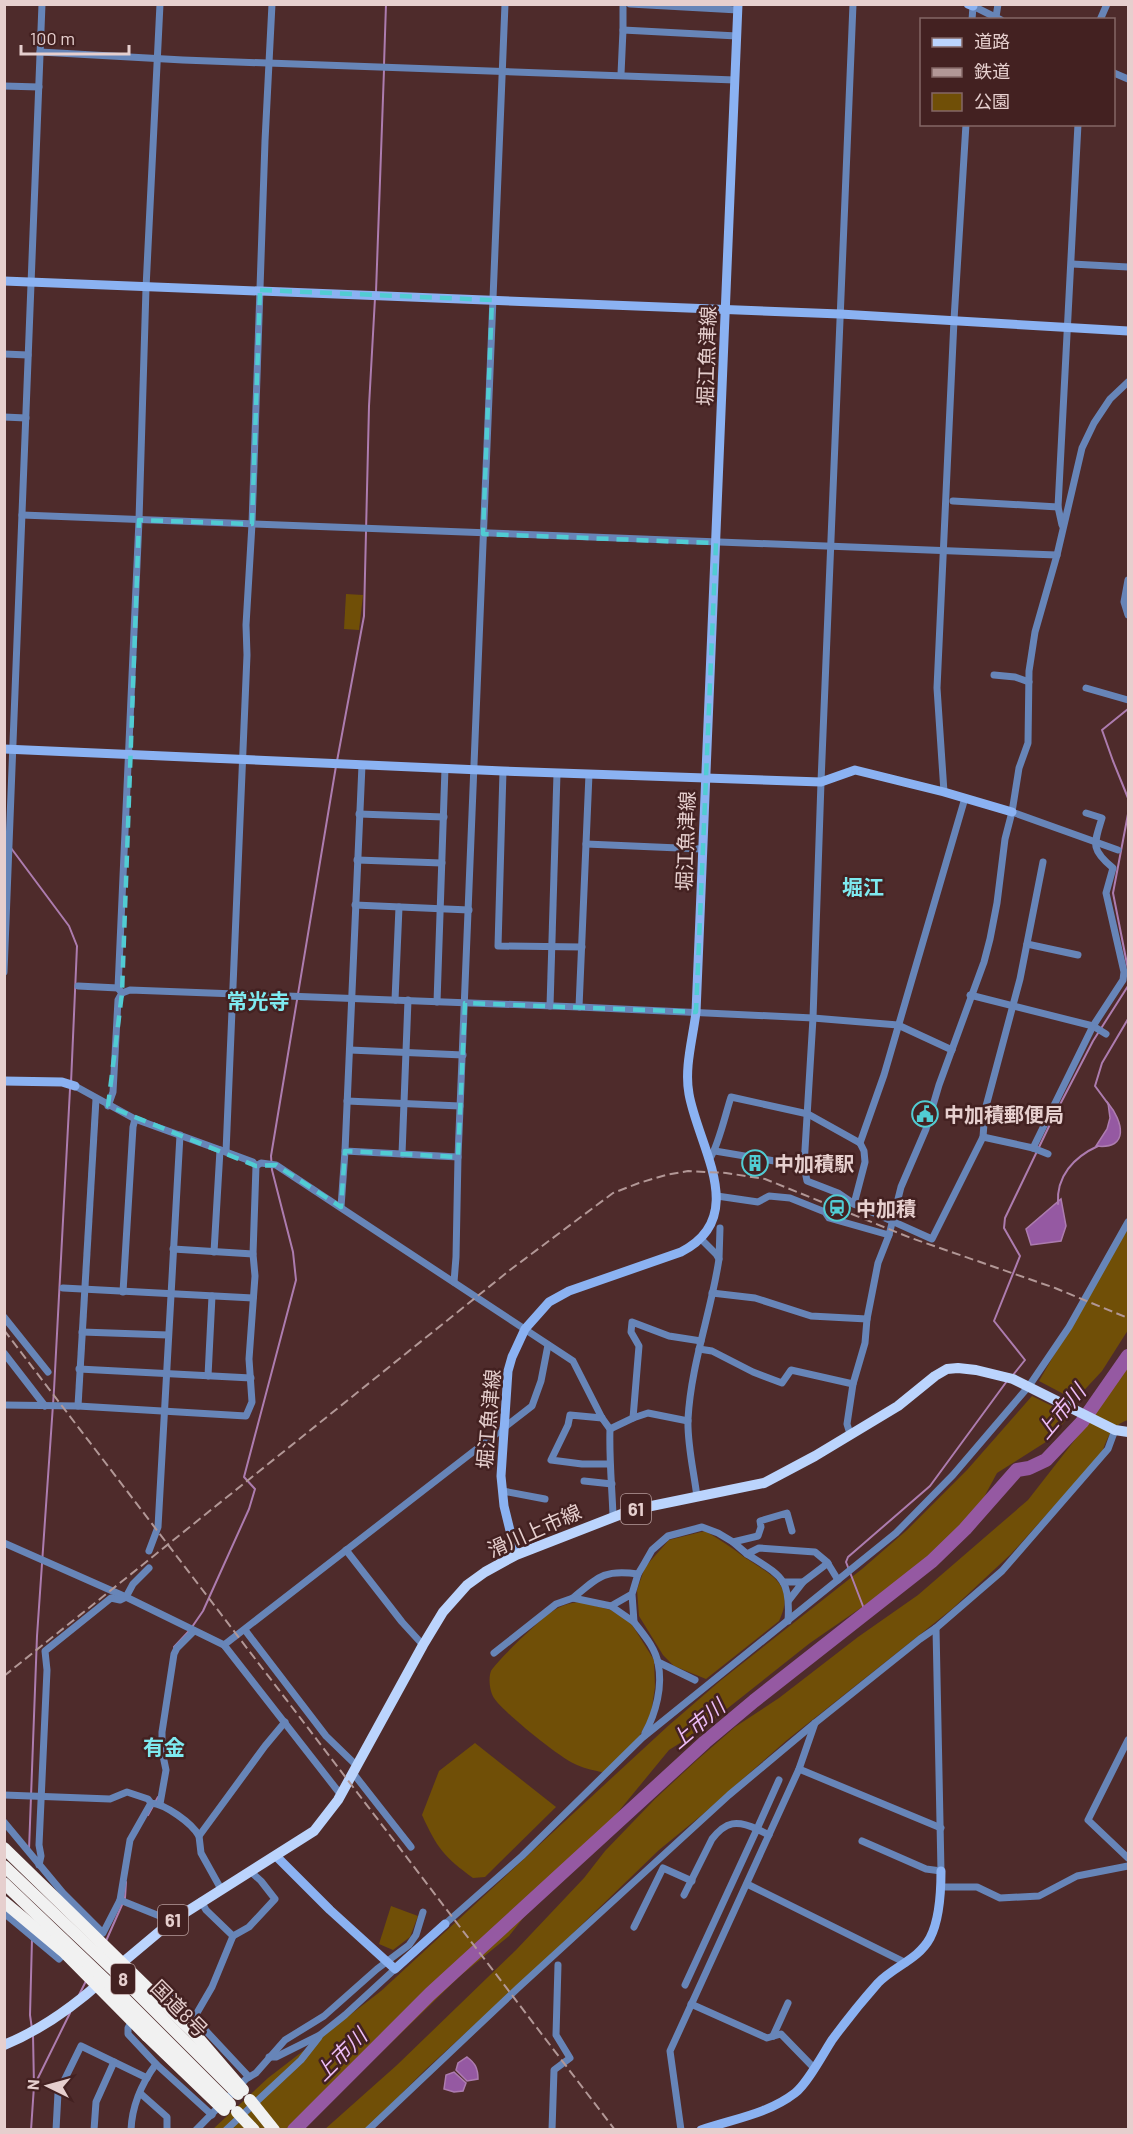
<svg xmlns="http://www.w3.org/2000/svg" width="1133" height="2134" font-family="Barlow,'Noto Sans JP',sans-serif">
  <style>
    .green { fill: #704f07 }
    .water { fill: #9559a2; stroke: #ad7caf; stroke-width: 1.5 }
    .lines { fill: none; stroke-linecap: round; stroke-linejoin: round }
    .stream { stroke: #ad7caf; stroke-width: 2 }
    .river { stroke: #9559a2; stroke-width: 14 }
    .street { stroke: #6785b8; stroke-width: 7 }
    .secondary { stroke: #8bb2f2; stroke-width: 9 }
    .primary { stroke: #bbd4fd; stroke-width: 10 }
    .highway { stroke: #f1f1f1; stroke-width: 12 }
    .rail { stroke: #b29796; stroke-width: 2; stroke-dasharray: 9 4.5; stroke-linecap: butt }
    .highway-bridge { stroke: #f1f1f1; stroke-width: 12 }
    .marked { fill: none; stroke: #51ccd3; stroke-width: 4.5; stroke-dasharray: 12 8; stroke-linejoin: round }
    .labels { text-anchor: middle; dominant-baseline: central; stroke-width: 5; stroke-linejoin: round; paint-order: stroke }
    .shield { fill: #432121; stroke: #b59b9a; stroke-width: 1.5 }
    .shield-label { font-size: 18px; font-weight: bold; fill: #e6cfce }
    .street-label { font-size: 20px; fill: #e6cfce; stroke: #432121 }
    .poi-label { font-size: 20px; font-weight: bold; fill: #e6cfce; stroke: #432121; text-anchor: start }
    .neighbourhood-label { font-size: 21px; font-weight: bold; fill: #7eeaf0; stroke: #432121 }
    .water-label { font-size: 21px; font-style: italic; fill: #ecbcf6; stroke: #432121 }
  </style>
  <rect width="100%" height="100%" fill="#4e2b2b"/>
  <g class="green">
    <path d="M346,594l17,1 -4,35 -15,-1z"/>
    <path d="M1128,1227v103l-26,41 -27,29 -36,-19z"/>
    <path d="M1128,1359v61c-16,5 -21,18 -26,33l-91,101 -59,55 -165,131 -84,74 -44,36 -117,113 -117,107 -59,59 -42,1 73,-65 119,-115 68,-72 21,-27 50,-52 42,-39 38,-33 44,-29 79,-61 60,-42 110,-95 60,-77z"/>
    <path d="M1032,1396l36,18 -3,7 -16,19 -52,33 -35,65 -152,105 -111,88 -30,19 -55,67 -48,47 -57,72 -49,40 -98,95 -59,42 -14,16 -77,1 56,-52 113,-87 287,-265 52,-45 142,-112 45,-39 60,-60z"/>
    <path d="M705,1531c14,8 26,16 39,26 25,17 53,27 35,64l-73,58 -32,-13 -11,-11 -24,-39 -2,-26 8,-23 24,-27z"/>
    <path d="M580,1602l31,8 20,13 23,37 1,27 -4,27 -12,23 -35,36c-9,-3 -19,-4 -27,-8 -16,-6 -74,-53 -83,-67 -4,-6 -6,-19 -3,-27 4,-7 28,-31 35,-37 18,-16 29,-30 54,-32z"/>
    <path d="M475,1743l81,64 -71,70 -12,1c-29,-21 -36,-30 -51,-63l17,-44z"/>
    <path d="M391,1906l27,10 -8,21 -17,13 -14,-6z"/>
  </g>
  <g class="water">
    <path d="M1108,1103c15,18 22,47 -12,43l11,-17 3,-11z"/>
    <path d="M1061,1199l5,27 -5,15 -30,4 -5,-16z"/>
    <path d="M467,2057c8,6 11,11 11,22l-11,2 -11,-11 2,-7z"/>
    <path d="M454,2072l12,11 -3,8 -9,1 -10,-3 2,-14z"/>
  </g>
  <g class="lines">
    <g class="stream">
      <path d="M384,65l2,-61"/>
      <path d="M376,292l8,-222"/>
      <path d="M1128,709l-26,21 11,31 15,37"/>
      <path d="M337,761l27,-145 5,-210 6,-108"/>
      <path d="M1128,814l-15,79 15,76"/>
      <path d="M11,848l58,78 8,20 -6,137"/>
      <path d="M1109,1105l-14,-19 7,-23 26,-44"/>
      <path d="M1058,1204c-2,-28 16,-47 40,-58"/>
      <path d="M1013,1375l12,-15 -31,-39 26,-65 -16,-28 1,-10 48,-100 40,-77 35,-55"/>
      <path d="M866,1614l-20,-52 2,-5 82,-71 77,-105"/>
      <path d="M192,1627l11,-16 46,-102 6,-20 -11,-12 52,-197 -3,-28 -21,-82 -1,-14 65,-390"/>
      <path d="M174,1647l15,-16"/>
      <path d="M148,1815l10,-18"/>
      <path d="M29,1850l8,-214 17,-246 16,-301"/>
      <path d="M106,1941l19,-43 1,-16"/>
      <path d="M79,1995l7,-14"/>
      <path d="M32,2029l-2,-14 2,-76"/>
      <path d="M34,2086l36,-73"/>
      <path d="M31,2130l3,-44 -1,-51"/>
    </g>
    <path class="river" d="M294,2130l136,-136 275,-252 49,-41 178,-140 33,-32 52,-59 12,-2 17,-8 36,-38 46,-66"/>
    <g class="street">
      <path d="M630,4l108,6"/>
      <path d="M853,4l-32,778 -8,236 -9,148 3,15 31,12 16,11 78,35 51,-102 2,-27 35,-131 23,-117"/>
      <path d="M996,17l2,-13"/>
      <path d="M972,20l1,-14 28,14"/>
      <path d="M1100,20l7,-16"/>
      <path d="M623,30v-26"/>
      <path d="M40,52l143,8 552,20"/>
      <path d="M1114,73l14,6"/>
      <path d="M621,74l2,-44 114,6"/>
      <path d="M4,86l35,1"/>
      <path d="M1072,264l56,3"/>
      <path d="M4,354l24,1"/>
      <path d="M4,417l22,1"/>
      <path d="M953,501l105,6"/>
      <path d="M22,515l1035,40"/>
      <path d="M1062,525l-4,-18 20,-383"/>
      <path d="M1128,580l-4,22 4,13"/>
      <path d="M994,675l21,2 14,5"/>
      <path d="M1086,688l42,12"/>
      <path d="M503,771l-5,175 84,1"/>
      <path d="M944,792l-7,-104 17,-368 12,-196"/>
      <path d="M1012,812l106,38"/>
      <path d="M359,814l85,3"/>
      <path d="M586,844l116,5"/>
      <path d="M357,860l85,3"/>
      <path d="M355,905l114,5"/>
      <path d="M1027,944l51,11"/>
      <path d="M4,972l38,-968"/>
      <path d="M78,986l40,2"/>
      <path d="M122,993l8,-3 449,17 234,11 85,7 54,25"/>
      <path d="M970,995l123,31 13,8"/>
      <path d="M395,1000l4,-93"/>
      <path d="M437,1002l8,-234"/>
      <path d="M550,1006l7,-233"/>
      <path d="M579,1007l10,-233"/>
      <path d="M350,1050l113,5"/>
      <path d="M347,1101l113,5"/>
      <path d="M108,1106l5,-14 5,-92 4,-7 -4,-5 21,-468 7,-232 14,-284"/>
      <path d="M983,1137l50,11 15,6"/>
      <path d="M1033,1148l60,-122 30,-46 1,-8 -18,-79 7,-25c-23,-19 -19,-24 -11,-50l-16,-5"/>
      <path d="M345,1151l113,6"/>
      <path d="M715,1151l89,15"/>
      <path d="M226,1152l21,-497 -1,-30 6,-101 13,-383 7,-137"/>
      <path d="M402,1154l6,-154"/>
      <path d="M710,1158c8,-11 16,-46 21,-61l77,17 52,29"/>
      <path d="M256,1166l5,-3 15,2 297,196 29,57 8,11c-1,29 2,58 3,87"/>
      <path d="M717,1196l41,6 11,-6 21,2 35,14 4,6 60,17"/>
      <path d="M854,1204l11,-42 -1,-11 -4,-8 24,-68 81,-277"/>
      <path d="M341,1207l4,-56 17,-386"/>
      <path d="M173,1249l80,5"/>
      <path d="M214,1252l6,-102"/>
      <path d="M719,1259l1,-31"/>
      <path d="M454,1282l2,-25 2,-100 47,-1153"/>
      <path d="M63,1288l190,10"/>
      <path d="M123,1292l10,-165 2,-8"/>
      <path d="M712,1293l43,5 56,18 56,3"/>
      <path d="M4,1317l44,55"/>
      <path d="M82,1332l86,3"/>
      <path d="M699,1349l13,2 41,21 29,11 9,-13 62,14"/>
      <path d="M4,1353l41,53"/>
      <path d="M79,1369l172,9"/>
      <path d="M208,1376l4,-80"/>
      <path d="M4,1405l74,1 168,10 6,-14 -3,-43 6,-83 -2,-22 3,-88 -3,-4 -27,-10 -91,-33 -60,-33"/>
      <path d="M78,1406l18,-307"/>
      <path d="M602,1418l-32,-3 -2,10 -17,35 31,4h27"/>
      <path d="M633,1418l6,-72 -8,-14 1,-10 37,14 32,5"/>
      <path d="M610,1429l23,-11 15,-5 40,8"/>
      <path d="M850,1434l-3,-10 6,-40 12,-41 2,-24 11,-56 11,-28 12,-48 25,-58 13,-44 45,-123 6,-23 7,-36 8,-64 7,-27 7,-44 9,-25 1,-72 6,-39 22,-77 25,-107 12,-25 16,-24 18,-17"/>
      <path d="M584,1481l28,3"/>
      <path d="M503,1491l42,8"/>
      <path d="M697,1497c-3,-25 -10,-53 -9,-78 3,-55 23,-106 31,-160l-3,-5 -15,-15"/>
      <path d="M4,1543l122,54 98,48 117,150"/>
      <path d="M346,1550l56,72 21,23"/>
      <path d="M149,1551l9,-24 22,-392"/>
      <path d="M747,1554l-14,-12 25,-6 3,-9 -1,-6 27,-8 5,18"/>
      <path d="M783,1582h20l-14,18"/>
      <path d="M803,1582l25,-19"/>
      <path d="M632,1594l2,28 -23,-16 21,-12 6,-20 6,-10 8,-14 16,-14 34,-9 16,6 15,9"/>
      <path d="M573,1598c25,-21 31,-29 65,-24"/>
      <path d="M788,1621c3,-43 -7,-45 -41,-67l12,-6 56,4 12,10 11,18"/>
      <path d="M634,1622c9,12 21,25 24,41 5,23 -2,50 -13,70"/>
      <path d="M245,1630l81,106 31,30"/>
      <path d="M224,1645l308,-239 9,-25 7,-36"/>
      <path d="M494,1653l62,-49 17,-6 38,8"/>
      <path d="M658,1662l37,18"/>
      <path d="M1128,1740l-40,80 40,38"/>
      <path d="M799,1769l142,59"/>
      <path d="M353,1773l58,74"/>
      <path d="M4,1795l106,4 17,-7 21,7 3,4c14,1 41,20 48,33"/>
      <path d="M160,1804l6,-34 -4,-19v-19l12,-78 3,-6 17,-17"/>
      <path d="M4,1822l59,71 40,40 17,-33 10,-60 21,-37"/>
      <path d="M862,1841l64,28 15,2 -5,-243"/>
      <path d="M39,1865l2,-9 -2,-11 8,-175 -2,-19 66,-53 9,2 6,-3 7,-13 16,-16"/>
      <path d="M747,1884l159,79"/>
      <path d="M941,1887h36l23,11 39,-2 38,-20 51,-10"/>
      <path d="M221,1889l-20,-36 -2,-17 66,-90 20,-24"/>
      <path d="M684,1895l28,-56c14,-18 25,-19 45,-10l22,-49"/>
      <path d="M120,1900l52,21"/>
      <path d="M4,1913l55,46 6,-6"/>
      <path d="M445,1924l77,-68 120,-118 254,-205 57,-58 76,-89 40,-59 59,-105"/>
      <path d="M634,1927l29,-59 29,13"/>
      <path d="M233,1936l16,-9 26,-28 -14,-18 -11,-10"/>
      <path d="M685,1985l72,-156 12,6"/>
      <path d="M153,1993l6,-2 7,2 28,25 55,59"/>
      <path d="M691,2004l76,34 14,-4 33,34"/>
      <path d="M194,2018l18,-31 21,-51 -27,-26 -5,-9"/>
      <path d="M132,2020l-4,8v6l28,30 56,51"/>
      <path d="M773,2036l15,-33"/>
      <path d="M269,2057h7l44,-22 25,-20 50,-46"/>
      <path d="M140,2093l27,24v13"/>
      <path d="M56,2130l2,-37 23,-47 66,32"/>
      <path d="M94,2130l2,-28 18,-40"/>
      <path d="M131,2130c1,-25 11,-47 25,-66"/>
      <path d="M196,2130l50,-51 10,-6 29,-33 39,-24 53,-47 32,-24 7,-10 7,-23"/>
      <path d="M226,2130l75,-70 18,-23"/>
      <path d="M368,2130l150,-142 211,-193 86,-72 105,-84 16,-11 66,-57 106,-122 7,-19"/>
      <path d="M552,2130l2,-60 16,-12 -14,-23 2,-70"/>
      <path d="M681,2130l-11,-79 129,-282 16,-46"/>
    </g>
    <g class="secondary">
      <path d="M968,4l5,2"/>
      <path d="M4,281l836,33 288,17"/>
      <path d="M4,749l499,22 318,11 34,-12 89,22 68,20"/>
      <path d="M4,1081l58,1 13,4"/>
      <path d="M516,1555l-12,-49 -3,-30 7,-105 4,-14 13,-28 24,-27 20,-11 112,-39c69,-35 17,-106 8,-158 -5,-26 4,-56 7,-82l42,-1008"/>
      <path d="M276,1856l54,54 65,59 50,-45"/>
      <path d="M701,2130c32,-11 67,-16 94,-37 12,-9 28,-39 37,-53 14,-19 30,-39 46,-57 16,-17 40,-23 52,-45 10,-19 11,-46 11,-67"/>
    </g>
    <g class="primary">
      <path d="M116,1968l56,-47 142,-90 24,-31 85,-155 20,-33 24,-27 18,-13 31,-17 116,-45 132,-27 51,-27 83,-50 37,-30 12,-7 11,-1 18,2 37,9 102,51 13,2"/>
      <path d="M4,2045c37,-15 69,-38 99,-65"/>
    </g>
    <g class="highway">
      <path d="M4,1848l162,158"/>
      <path d="M4,1902l61,51 82,83"/>
    </g>
    <g class="rail">
      <path d="M4,1330l611,800"/>
      <path d="M4,1676l506,-406 103,-77 26,-10 27,-8 22,-4 38,2 39,6 146,59 144,50 73,30"/>
    </g>
    <g class="highway-bridge">
      <path d="M4,1866l120,114 114,114"/>
      <path d="M4,1883l110,105 116,116"/>
      <path d="M166,2006l27,26 50,58"/>
      <path d="M147,2036l77,74"/>
      <path d="M250,2100l24,30"/>
      <path d="M237,2112l17,18"/>
    </g>
  </g>
  <path class="marked" d="M260,290l232,10 -9,234 233,9 -20,469 -231,-9 -7,154 -113,-6 -4,56 -65,-42 -20,1 -148,-60 14,-113 17,-473 113,4z"/>
  <defs>
    <g id="civic-ring" transform="scale(1.35)"><circle r="9.5" fill="#432121" stroke="#51ccd3" stroke-width="1.5"/><path d="M-.6-6.5H3V-4.5H.6V-3L4-1V1h2V6H-6V1h2V-1L-.6-3ZM-1.2 2.5V6h2.4V2.5Z" fill="#51ccd3"/></g>
    <g id="building-ring" transform="scale(1.35)"><circle r="9.5" fill="#432121" stroke="#51ccd3" stroke-width="1.5"/><path d="M-4-6H4V6H1V3H-1V6H-4ZM-2.5-4.3h1.7v1.8h-1.7ZM.8-4.3h1.7v1.8H.8ZM-2.5-1h1.7V.8h-1.7ZM.8-1h1.7V.8H.8Z" fill="#51ccd3"/></g>
    <g id="station-ring" transform="scale(1.35)"><circle r="9.5" fill="#432121" stroke="#51ccd3" stroke-width="1.5"/><path d="M-3-6H3Q5-6 5-4V2Q5 4 3 4L4.5 6H3L1.5 4h-3L-3 6H-4.5L-3 4Q-5 4-5 2V-4Q-5-6-3-6ZM-3.5-4v3h7v-3ZM-3.5 1v1.5H-2V1ZM2 1v1.5H3.5V1Z" fill="#51ccd3"/></g>
  </defs>
  <g fill-rule="evenodd">
    <use href="#civic-ring" x="925" y="1114"/>
    <use href="#building-ring" x="755" y="1163"/>
    <use href="#station-ring" x="837" y="1208"/>
  </g>
  <g class="labels">
    <g class="shield">
      <rect x="621" y="1494" width="30" height="30" rx="4.5"/>
      <rect x="158" y="1905" width="30" height="30" rx="4.5"/>
      <rect x="111" y="1964" width="24" height="30" rx="4.5"/>
    </g>
    <g class="shield-label">
      <text x="636" y="1509">61</text>
      <text x="173" y="1920">61</text>
      <text x="123" y="1979">8</text>
    </g>
    <g class="street-label">
      <text transform="translate(706 356) rotate(-88)">堀江魚津線</text>
      <text transform="translate(685 841) rotate(-88)">堀江魚津線</text>
      <text transform="translate(488 1419) rotate(-85)">堀江魚津線</text>
      <text transform="translate(534 1530) rotate(-24)">滑川上市線</text>
      <text transform="translate(180 2008) rotate(45)">国道8号</text>
    </g>
    <g class="poi-label">
      <text x="944" y="1114">中加積郵便局</text>
      <text x="774" y="1163">中加積駅</text>
      <text x="856" y="1208">中加積</text>
    </g>
    <g class="neighbourhood-label">
      <text x="863" y="886">堀江</text>
      <text x="258" y="1000">常光寺</text>
      <text x="164" y="1746">有金</text>
    </g>
    <g class="water-label">
      <text transform="translate(1060 1411) rotate(-50)">上市川</text>
      <text transform="translate(697 1723) rotate(-40)">上市川</text>
      <text transform="translate(340 2054) rotate(-45)">上市川</text>
    </g>
  </g>
  <rect width="1133" height="2134" fill="none" stroke="#e6cfce" stroke-width="12"/>
  <rect x="920" y="18" width="195" height="108" fill="#432121" stroke="#846766" stroke-width="1.5"/>
  <rect x="932" y="38" width="30" height="9" fill="#bbd4fd" stroke="#846766" stroke-width="1.5"/>
  <text x="974" y="48" font-size="18" fill="#e6cfce">道路</text>
  <rect x="932" y="68" width="30" height="9" fill="#b29796" stroke="#846766" stroke-width="1.5"/>
  <text x="974" y="78" font-size="18" fill="#e6cfce">鉄道</text>
  <rect x="932" y="93" width="30" height="18" fill="#704f07" stroke="#846766" stroke-width="1.5"/>
  <text x="974" y="108" font-size="18" fill="#e6cfce">公園</text>
  <g transform="translate(48 2086) rotate(275)" stroke="#432121" stroke-width="4.5" paint-order="stroke">
  <path d="M0-4.5L10 22L0 15L-10 22Z" fill="#e6cfce"/>
  <text y="-9" font-size="16" font-weight="bold" text-anchor="middle" fill="#e6cfce">N</text>
  </g>
  <path d="M21 45v9h108v-9" fill="none" stroke="#e6cfce" stroke-width="3"/>
  <text x="30" y="45" font-size="18" fill="#e6cfce" stroke="#432121" stroke-width="4.5" paint-order="stroke">100 m</text>
</svg>
